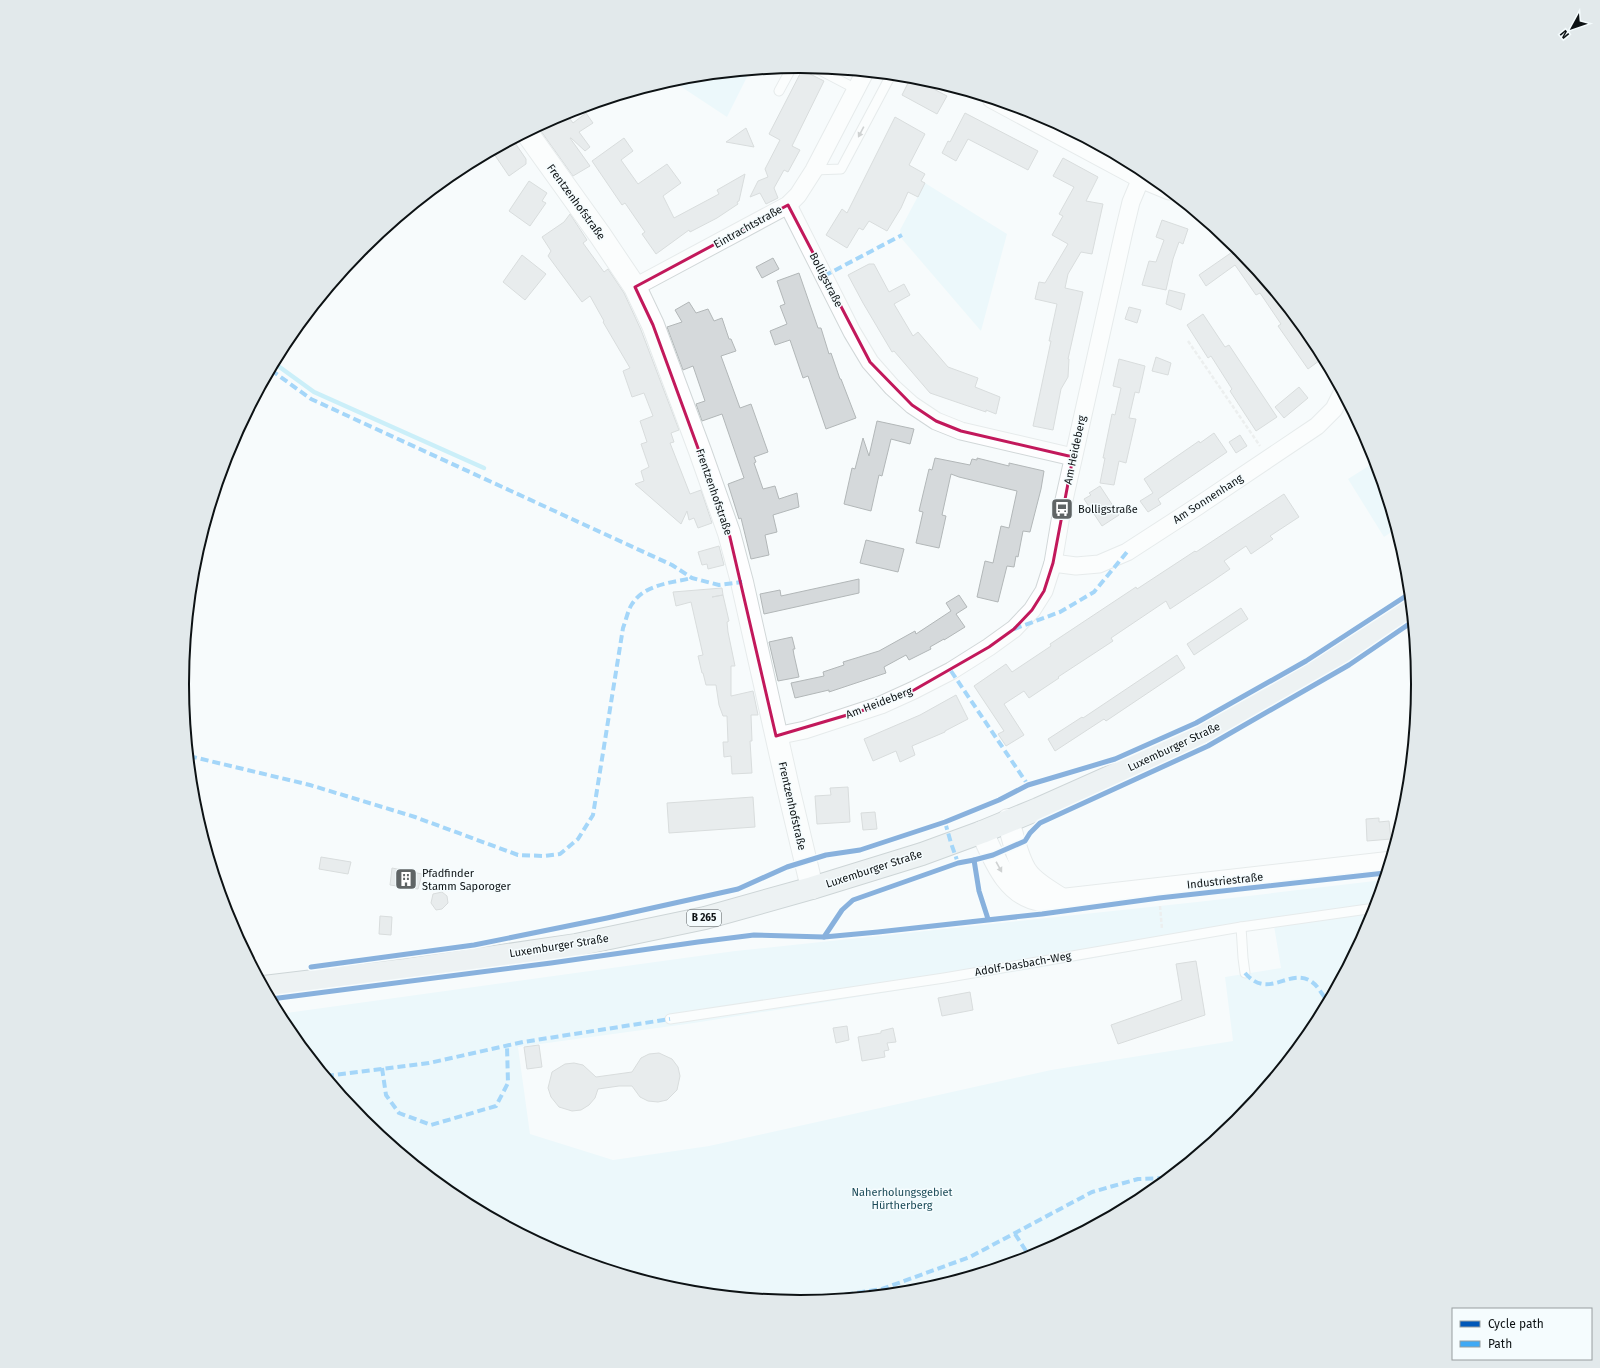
<svg xmlns="http://www.w3.org/2000/svg" width="1600" height="1368" font-family="'Fira Sans',sans-serif">
  <style>
    .green { fill: #def4fb; fill-rule: evenodd }
    .lines { fill: none; stroke-linecap: round; stroke-linejoin: round }
    .stream { stroke: #96e1f6; stroke-width: 4.5 }
    .building { fill: #d5d9db; stroke: #b2b7b8 }
    .lane-casing { stroke: #d1d7d8; stroke-width: 11 }
    .street-casing { stroke: #d1d7d8; stroke-width: 19 }
    .secondary-casing { stroke: #d1d7d8; stroke-width: 24 }
    .primary-casing { stroke: #9aa7ab; stroke-width: 24 }
    .path { stroke: #dee0e0; stroke-width: 2.5; stroke-dasharray: 4 2; stroke-linecap: butt }
    .lane { stroke: #fefeff; stroke-width: 9 }
    .street { stroke: #fefeff; stroke-width: 17 }
    .secondary { stroke: #fefeff; stroke-width: 22 }
    .primary { stroke: #e0e7e9; stroke-width: 22 }
    .quiet { stroke: #3fa9f5; stroke-width: 4; stroke-dasharray: 8 4; stroke-linecap: butt }
    .cycleway-casing { stroke: #f5fcfe; stroke-width: 8 }
    .cycleway { stroke: #0057b8; stroke-width: 5 }
    .oneway { fill: #9ea0a1 }
    .marked { fill: none; stroke: #c2185b; stroke-width: 3; stroke-linejoin: round }
    .labels { text-anchor: middle; dominant-baseline: central; stroke-width: 3; stroke-linejoin: round; paint-order: stroke }
    .shield { fill: #f5fcfe; stroke: #53585a; stroke-width: 1 }
    .shield-label { font-size: 10px; font-weight: bold; fill: #0d1214 }
    .street-label { font-size: 11px; fill: #0d1214; stroke: #f5fcfe }
    .poi-label { font-size: 11px; fill: #0d1214; stroke: #f5fcfe; text-anchor: start }
    .park-label { font-size: 11px; fill: #1c4b58; stroke: #f5fcfe }
    .rim { fill: none; stroke: #0d1214; stroke-width: 2 }
  </style>
  <rect width="100%" height="100%" fill="#f7fbfc"/>
  <g class="green">
    <path d="M750,71l-23,46 -56,-37 9,-2z"/>
    <path d="M925,183l82,51 -26,97 -79,-92 -2,-9z"/>
    <path d="M1375,462l21,67 -12,8 -36,-58z"/>
    <path d="M1383,880l-12,41 -57,107 -77,93 -94,77 -107,57 -116,35 -120,12 -121,-12 -116,-35 -107,-57 -93,-77 -77,-94 -7,-13 456,-63 462,-49zM1274,926l7,42 -56,9 8,64 -182,29 -342,76 -96,14 -83,-26 -12,-87 176,-24 344,-55z"/>
  </g>
  <g class="lines">
    <path class="stream" d="M274,363l40,29 170,76"/>
  </g>
  <g class="building">
    <path d="M802,70l22,11 -32,65 8,4 -12,22 -4,-2 -10,18 4,10 -12,6 -6,-11 -10,4 8,-16 10,-4 -3,-8 15,-29 -11,-6z"/>
    <path d="M911,77l36,19 -10,18 -35,-19z"/>
    <path d="M586,113l7,10 -14,9 11,15 -5,4 -14,-13h-1l20,28 -17,10 -35,-49 18,-10 3,6 9,-7 5,7z"/>
    <path d="M965,113l73,38 -10,19 -60,-31 -12,22 -14,-8 6,-12 2,1z"/>
    <path d="M895,117l30,17 -16,31 16,9 -4,7 4,2 -7,14 -10,-5 -7,16 -14,23 -18,-10 -6,9 -4,-2 -12,20 -21,-13 16,-26 5,4z"/>
    <path d="M746,128l8,19 -28,-5z"/>
    <path d="M624,138l9,13 -12,9 17,24 29,-20 14,19 -18,13 11,22 45,-24 -2,-4 28,-16 -6,27 -2,1 1,2 -21,14 -27,14 -1,-2 -33,24 -14,-20 3,-2 -20,-29 -3,2 -30,-44z"/>
    <path d="M513,140l13,19v5l-17,12 -17,-25z"/>
    <path d="M1063,158l35,19 -12,24 17,3 -11,50 -11,-2 -13,22 -3,14 18,4 -15,67h1l-1,18 -7,12 -8,41 -20,-4 18,-85h-2l8,-37 -22,-5 4,-17 6,1 23,-39 -16,-9 11,-19 -4,-2 15,-27 -21,-11z"/>
    <path d="M529,181l18,12 -5,8 4,2 -16,23 -21,-15z"/>
    <path d="M570,214l17,26 -4,3 21,29 4,-3 16,24 17,37 38,100 -8,3 3,9 -4,1 20,51 11,-4 11,33 -14,5 -4,-10 -5,2 -2,-9 -6,13 -46,-40 9,-3 -3,-10 8,-4 -8,-23 6,-2 -7,-21 13,-5 -9,-23 -12,4 -9,-26 7,-3 -27,-46 1,-1 -14,-25 -8,6 -34,-46 3,-5 -9,-14 22,-15z"/>
    <path d="M1162,220l26,9 -5,15 -4,-2 -6,17 -7,31 -24,-5 7,-24 7,1 8,-22 -8,-3z"/>
    <path d="M1238,248l76,93 3,5 -2,1 8,11 -15,11 -30,-43 3,-2 -21,-31 -4,2 -21,-30 -29,21 -7,-11z"/>
    <path d="M522,255l24,19 -21,26 -22,-18z"/>
    <path d="M773,258l6,11 -17,9 -6,-11z"/>
    <path d="M869,264h5l15,28 15,-8 6,11 -16,9 19,32 5,-4 30,35 30,11 -3,9 25,10 -4,17 -10,-4v2l-21,-7 -35,-12 -36,-42 -2,1 -29,-49 -15,-28z"/>
    <path d="M799,273l19,55h3l8,26 2,-1 9,26h1l15,39 -30,11 -18,-53 -5,2 -13,-38 -15,5 -5,-14 17,-7 -7,-18 5,-2 -8,-23z"/>
    <path d="M1169,290l16,4 -4,16 -15,-6z"/>
    <path d="M689,302l7,11 12,-4 6,12 8,-3 7,21h2l5,12 -15,5 19,52 11,-4 17,48 -14,5 2,5 -2,1 9,26 12,-3 4,13 18,-6 2,14 -26,8 4,17 -12,3 4,20 -18,4 -10,-41 -2,1 -11,-35 16,-6 -22,-64 -20,7 -6,-17 9,-3 -12,-35 -10,4 -16,-43 15,-5 -7,-12z"/>
    <path d="M1129,307l12,3 -4,13 -12,-4z"/>
    <path d="M1203,314l22,33 4,-2 48,72 -21,14 -26,-40 2,-2 -21,-33 -3,2 -21,-33z"/>
    <path d="M1156,357l15,6 -3,12 -16,-4z"/>
    <path d="M1119,359l26,7 -6,27 -4,-1 -6,26 7,1 -10,44 -7,-2 -5,24 -14,-2 5,-25h-2l9,-44 3,1 6,-27 -8,-2z"/>
    <path d="M1299,387l9,11 -24,20 -9,-11z"/>
    <path d="M877,421l37,8 -4,15 -19,-5 -9,37 -3,-1 -8,36 -27,-7 8,-36 3,1 8,-31 6,18z"/>
    <path d="M1214,433l13,19 -69,47 3,5 -13,8 -8,-11 13,-8 -9,-14 55,-38 1,2z"/>
    <path d="M1240,435l7,11 -11,7 -7,-11z"/>
    <path d="M935,458l35,7 2,-6 5,1v-2l32,8v-3l35,8 -3,18 -11,43 -7,-1 -5,26 -2,-1 -2,11 -7,-1 -9,36 -21,-5 8,-36 8,2 8,-37 8,2 8,-37 -58,-14 -8,-3 -9,41 4,1 -7,32 -23,-5 7,-31 -4,-1 10,-42 3,1z"/>
    <path d="M1100,486l19,29 -17,11 -18,-27 7,-4 -2,-2z"/>
    <path d="M1284,494l15,23 -29,19 3,3 -22,15 -5,-8 -22,15 6,8 -16,11 -44,29 -4,-8 -55,37 2,3 -55,36 1,1 -30,20 -5,-7 -20,13 20,31 -18,11 -8,-12 6,-3 -30,-45 32,-22 6,8 39,-26 -1,-2 86,-57 1,2 58,-38 1,1z"/>
    <path d="M866,540l38,9 -6,23 -38,-9z"/>
    <path d="M719,546l5,19 -16,4 -1,-5 -5,1 -4,-13z"/>
    <path d="M859,579v14l-95,21 -4,-20 20,-4 1,6z"/>
    <path d="M722,588l1,7 -11,2 11,-2 6,26 -2,1 1,10 7,34h-4v30l22,-5 5,24h-7l1,26h-2l2,32 -20,1 -1,-18 -7,1 -1,-15h5l-1,-26h-4l-4,-11 -3,-20h-10l-3,-12h-1l-4,-17 5,-1 -12,-53 -15,4 -3,-14z"/>
    <path d="M959,595l8,12 -11,7 9,13 -21,13v-1l-14,8 1,2 -22,11 -3,-5 -22,12 2,6 -57,19v-2l-34,8 -4,-15 33,-7 -1,-4 21,-7 -1,-3 36,-11 36,-20 1,3 35,-23 -5,-8z"/>
    <path d="M1241,608l7,11 -54,36 -7,-11z"/>
    <path d="M792,637l3,12h-2l1,6 5,22 -21,4 -9,-39z"/>
    <path d="M1177,655l8,13 -79,53 -2,-2 -49,32 -7,-12 34,-22 1,1z"/>
    <path d="M956,695l12,24 -23,12v1l-33,14 3,9 -15,7 -4,-11 -23,10 -9,-22 56,-24z"/>
    <path d="M848,787l2,35 -33,2 -2,-28 16,-1 -1,-7z"/>
    <path d="M753,797l2,30 -86,6 -2,-30z"/>
    <path d="M875,812l2,17 -14,1 -2,-17z"/>
    <path d="M1379,818v4l10,-1 2,18 -24,2 -1,-22z"/>
    <path d="M321,857l30,5 -3,12 -29,-5z"/>
    <path d="M392,868l30,6 -4,15 -28,-4z"/>
    <path d="M442,892l5,4 1,7 -6,6 -6,1 -5,-7 2,-9z"/>
    <path d="M380,916l12,1 -1,18 -12,-1z"/>
    <path d="M1196,961l9,54 -87,29 -7,-19 71,-25 -6,-36z"/>
    <path d="M970,992l3,18 -31,6 -4,-18z"/>
    <path d="M847,1026l2,14 -13,3 -3,-15z"/>
    <path d="M893,1028l3,14 -9,1 2,7 -5,1 1,6 -23,4 -4,-24 23,-4v-2z"/>
    <path d="M539,1045l3,22 -15,2 -3,-22z"/>
    <path d="M659,1053l13,6 6,8 2,9 -3,14 -10,10 -9,2 -10,-1 -8,-4 -8,-11h-13l-21,3 -3,9 -6,7 -8,5 -9,1 -13,-4 -8,-10 -3,-9 4,-16 13,-8 9,-1 9,2 13,12 36,-5 9,-14 8,-4z"/>
  </g>
  <g class="lines">
    <g class="lane-casing">
      <g id="lane">
        <path d="M814,67l42,22"/>
        <path d="M779,91l13,-24"/>
        <path d="M814,170l27,-1 50,-94"/>
        <path d="M1241,927l2,31 2,15"/>
        <path d="M670,1019l274,-41 297,-51 134,-19"/>
      </g>
    </g>
    <g class="street-casing">
      <g id="street">
        <path d="M991,99l149,80 29,12"/>
        <path d="M788,205l64,127 18,30 22,25 20,18 24,16 25,10 112,26"/>
        <path d="M635,287l153,-82 10,-10 16,-25 51,-98"/>
        <path d="M1053,563l23,3 23,-2 28,-12 71,-46 119,-80 17,-17 8,-16"/>
        <path d="M776,736l29,-6 76,-25 33,-15 37,-19 38,-24 25,-18 18,-19 12,-19 9,-28 9,-54 62,-278 7,-29 13,-31"/>
      </g>
    </g>
    <g class="secondary-casing">
      <g id="secondary">
        <path d="M527,133l73,102 35,52 18,38 47,126 29,82 13,49 45,201 25,105"/>
        <path d="M1008,820c5,17 9,39 19,53 8,11 23,19 34,26"/>
        <path d="M982,832c12,26 25,63 59,68 7,1 14,0 21,0l326,-37"/>
      </g>
    </g>
    <g class="primary-casing">
      <path id="primary" d="M264,987l142,-17 170,-25 129,-27 107,-30 110,-34 60,-22 56,-23 166,-74 109,-61 98,-64"/>
    </g>
    <g class="path">
      <path d="M1188,341l72,105"/>
      <path d="M1160,906l2,23"/>
    </g>
    <use href="#lane" class="lane"/>
    <use href="#street" class="street"/>
    <use href="#secondary" class="secondary"/>
    <use href="#primary" class="primary"/>
    <g class="quiet">
      <path d="M824,276l78,-41"/>
      <path d="M271,370l40,29 361,166 20,13 27,7 23,-3"/>
      <path d="M1014,629l46,-17 34,-20 33,-40"/>
      <path d="M951,671l77,114"/>
      <path d="M189,756l121,29 105,32 103,38 26,1 16,-2 18,-15 15,-24 30,-187c3,-8 5,-18 9,-24 13,-20 39,-21 60,-26"/>
      <path d="M945,822l6,21 7,20"/>
      <path d="M1245,973c24,28 45,-7 67,9 6,4 11,14 16,20"/>
      <path d="M382,1068l4,27 13,18 32,12 65,-19 12,-23 -1,-37"/>
      <path d="M326,1076l103,-13 94,-21 147,-23"/>
      <path d="M1015,1234l15,23"/>
      <path d="M798,1302l84,-13 88,-32 122,-65 46,-13 30,-1"/>
    </g>
    <g class="cycleway-casing">
      <g id="cycleway">
        <path d="M974,860l5,31 9,28"/>
        <path d="M824,937l54,-5 164,-18 117,-16 226,-25"/>
        <path d="M311,967l163,-22 133,-27 131,-29 49,-22 39,-12 34,-5 85,-28 54,-22 29,-15 87,-26 81,-36 110,-62 103,-67"/>
        <path d="M271,999l280,-36 147,-21 56,-7 70,2 18,-27 11,-10 105,-37 16,-3 19,-5 32,-14 5,-8 10,-10 168,-77 141,-81 63,-43"/>
      </g>
    </g>
    <use href="#cycleway" class="cycleway"/>
  </g>
  <defs><path id="oneway-solid" d="M-6-.8H1V-3.2L6.5 0L1 3.2V.8H-6Z"/></defs>
  <g class="oneway">
    <use href="#oneway-solid" transform="translate(861 132) rotate(118)"/>
    <use href="#oneway-solid" transform="translate(999 867) rotate(61)"/>
  </g>
  <path d="M0 0H1600V1368H0ZM788,205l82,157 42,43 24,16 25,10 112,26 -20,106 -9,28 -12,19 -18,19 -25,18 -75,43 -33,15 -105,31 -47,-203 -76,-208 -18,-38z" fill="#f7fbfc" fill-opacity=".55" fill-rule="evenodd"/>
  <path class="marked" d="M788,205l82,157 42,43 24,16 25,10 112,26 -20,106 -9,28 -12,19 -18,19 -25,18 -75,43 -33,15 -105,31 -47,-203 -76,-208 -18,-38z"/>
  <defs>
    <g id="bus-square" transform="scale(1.15)"><rect x="-9" y="-9" width="18" height="18" rx="4" fill="#5f6465" stroke="#f5fcfe"/><path d="M-5-6H5V4H4V6H2V4H-2V6H-4V4H-5ZM-3.5-4V0h7V-4ZM-3.5 1.2v1.5H-2V1.2ZM2 1.2v1.5H3.5V1.2Z" fill="#fff"/></g>
    <g id="building-square" transform="scale(1.15)"><rect x="-9" y="-9" width="18" height="18" rx="4" fill="#5f6465" stroke="#f5fcfe"/><path d="M-4-6H4V6H1V3H-1V6H-4ZM-2.5-4.3h1.7v1.8h-1.7ZM.8-4.3h1.7v1.8H.8ZM-2.5-1h1.7V.8h-1.7ZM.8-1h1.7V.8H.8Z" fill="#fff"/></g>
  </defs>
  <g fill-rule="evenodd">
    <use href="#bus-square" x="1062" y="509"/>
    <use href="#building-square" x="406" y="879"/>
  </g>
  <g class="labels">
    <rect class="shield" x="687" y="910" width="34" height="16" rx="3"/>
    <g class="shield-label">
      <text x="704" y="918">B 265</text>
    </g>
    <g class="street-label">
      <text transform="translate(576 202) rotate(54)">Frentzenhofstraße</text>
      <text transform="translate(748 227) rotate(-29)">Eintrachtstraße</text>
      <text transform="translate(826 280) rotate(63)">Bolligstraße</text>
      <text transform="translate(1075 450) rotate(-78)">Am Heideberg</text>
      <text transform="translate(714 492) rotate(71)">Frentzenhofstraße</text>
      <text transform="translate(1208 499) rotate(-33)">Am Sonnenhang</text>
      <text transform="translate(879 703) rotate(-21)">Am Heideberg</text>
      <text transform="translate(1174 747) rotate(-25)">Luxemburger Straße</text>
      <text transform="translate(792 806) rotate(77)">Frentzenhofstraße</text>
      <text transform="translate(874 869) rotate(-18)">Luxemburger Straße</text>
      <text transform="translate(1225 881) rotate(-6)">Industriestraße</text>
      <text transform="translate(559 946) rotate(-9)">Luxemburger Straße</text>
      <text transform="translate(1023 964) rotate(-10)">Adolf-Dasbach-Weg</text>
    </g>
    <g class="poi-label">
      <text x="1078" y="509">Bolligstraße</text>
      <text x="422" y="873">Pfadfinder<tspan x="422" dy="13">Stamm Saporoger</tspan></text>
    </g>
    <g class="park-label">
      <text x="902" y="1192">Naherholungsgebiet<tspan x="902" dy="13">Hürtherberg</tspan></text>
    </g>
  </g>
  <path d="M0 0H1600V1368H0ZM189 684a611 611 0 1 1 1222 0a611 611 0 1 1-1222 0Z" fill="#e2e9eb" fill-rule="evenodd"/>
  <path class="rim" d="M189 684a611 611 0 1 1 1222 0a611 611 0 1 1-1222 0Z"/>
  <rect x="1452" y="1308" width="140" height="52" fill="#f5fcfe" stroke="#989ea0"/>
  <rect x="1460" y="1321" width="20" height="6" fill="#0057b8" stroke="#989ea0"/>
  <text x="1488" y="1328" font-size="12" fill="#0d1214">Cycle path</text>
  <rect x="1460" y="1341" width="20" height="6" fill="#3fa9f5" stroke="#989ea0"/>
  <text x="1488" y="1348" font-size="12" fill="#0d1214">Path</text>
  <g transform="translate(1572 28) rotate(230)" stroke="#f5fcfe" stroke-width="3" paint-order="stroke">
  <path d="M0-3L7 15L0 10L-7 15Z" fill="#0d1214"/>
  <text y="-6" font-size="11" font-weight="bold" text-anchor="middle" fill="#0d1214">N</text>
  </g>
</svg>
